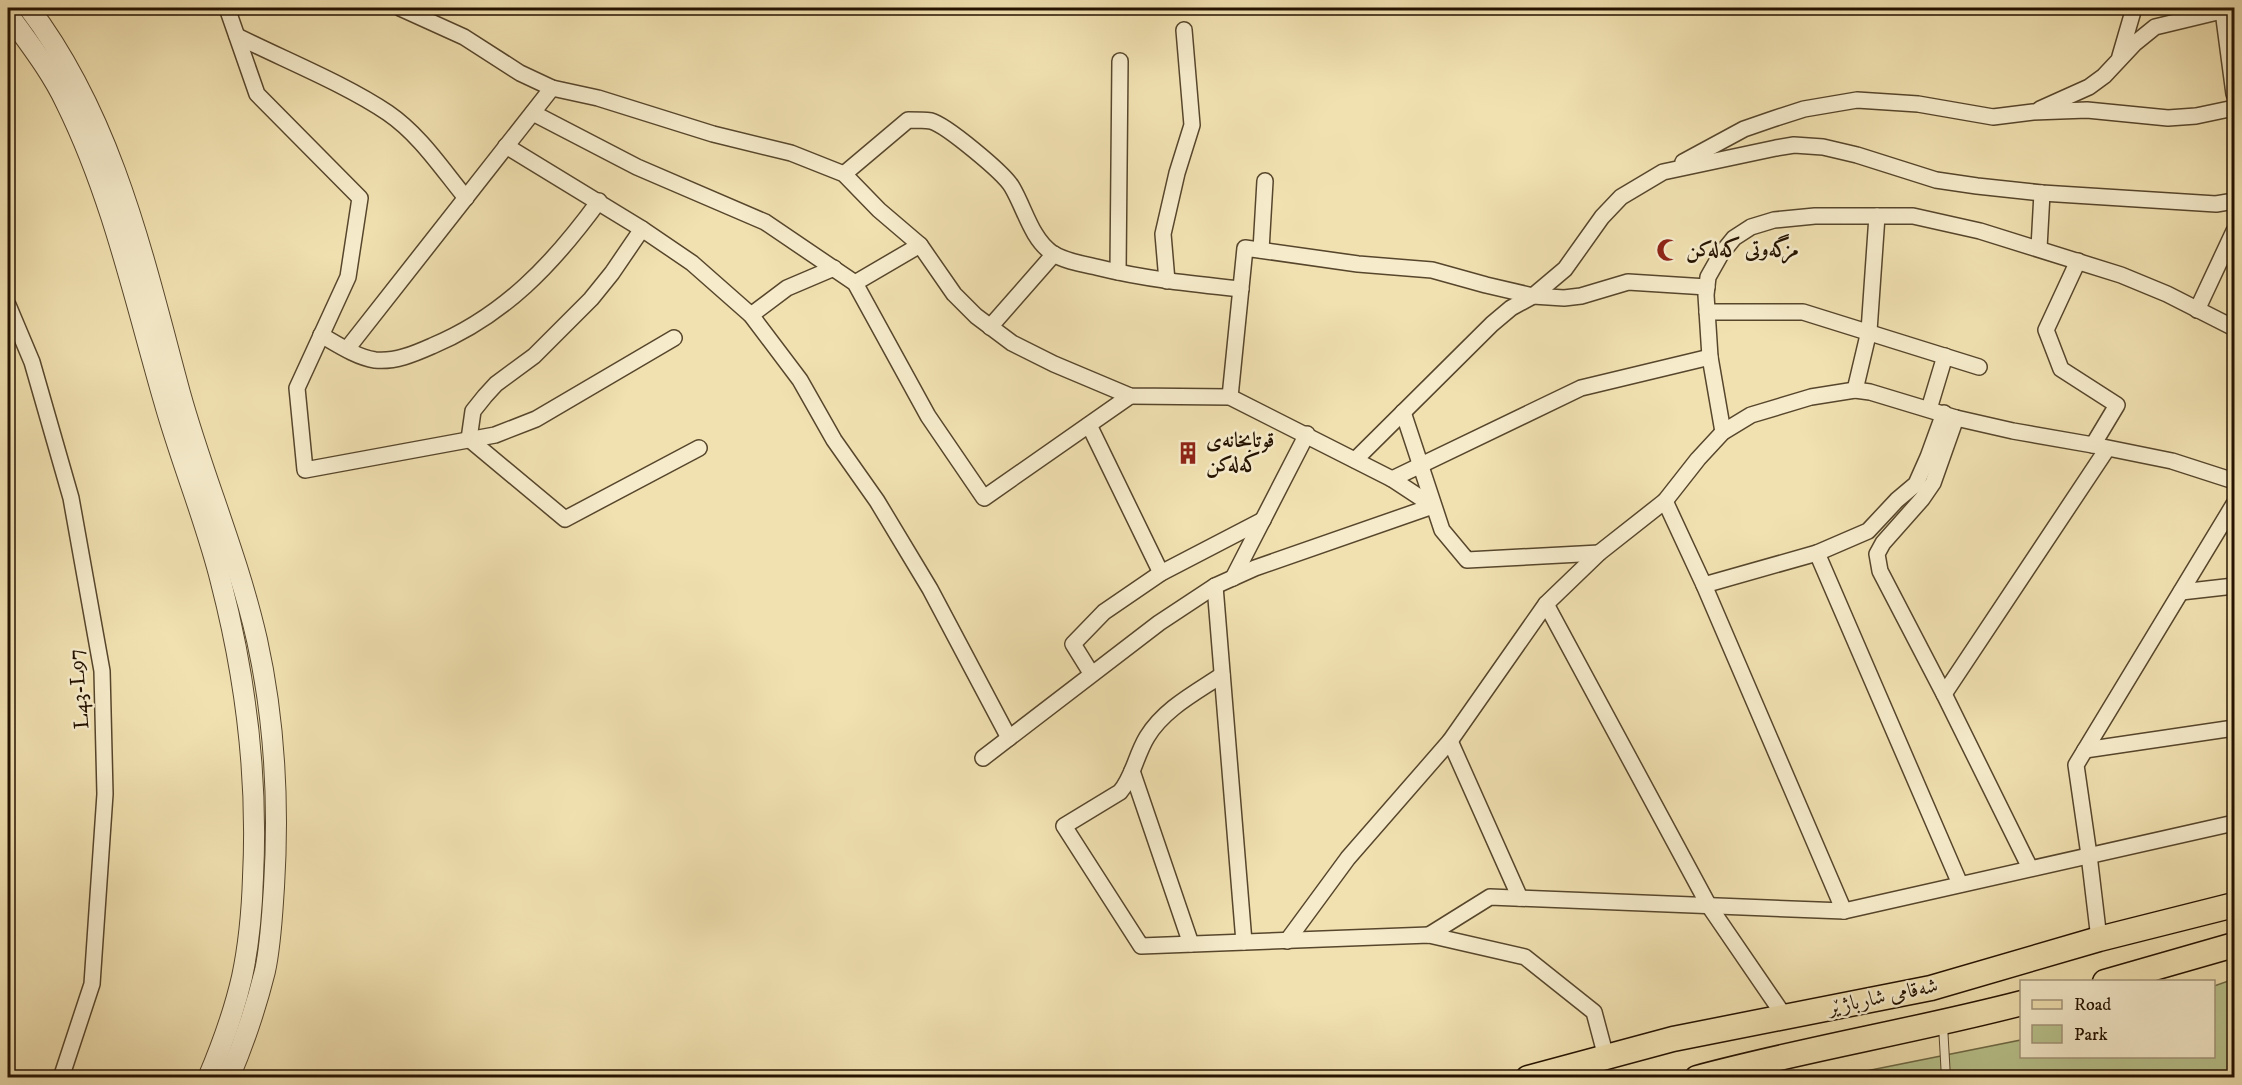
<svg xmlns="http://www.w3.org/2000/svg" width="2242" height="1085" font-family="'IM FELL DW Pica',Amiri,serif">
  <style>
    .green { fill: #b8c38d; stroke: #6e6a46; stroke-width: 1.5 }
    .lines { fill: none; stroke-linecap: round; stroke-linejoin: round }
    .service-casing { stroke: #57462c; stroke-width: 10 }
    .minor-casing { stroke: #57462c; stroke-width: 18 }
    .tertiary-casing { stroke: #57462c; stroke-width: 22 }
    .primary-casing { stroke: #241200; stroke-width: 27 }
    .service { stroke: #f6eccc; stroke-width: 8 }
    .minor { stroke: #f6eccc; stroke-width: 15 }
    .tertiary { stroke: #f6eccc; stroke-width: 20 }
    .primary { stroke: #f1e1b1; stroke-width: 24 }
    .labels { text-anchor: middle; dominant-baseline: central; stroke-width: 5; stroke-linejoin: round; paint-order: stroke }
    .poi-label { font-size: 21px; font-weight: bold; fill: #241200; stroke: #f6eccc; text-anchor: start }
    .street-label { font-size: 21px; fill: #241200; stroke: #f6eccc }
  </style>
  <rect width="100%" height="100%" fill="#f1e1b1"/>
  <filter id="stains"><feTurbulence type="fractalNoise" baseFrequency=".00333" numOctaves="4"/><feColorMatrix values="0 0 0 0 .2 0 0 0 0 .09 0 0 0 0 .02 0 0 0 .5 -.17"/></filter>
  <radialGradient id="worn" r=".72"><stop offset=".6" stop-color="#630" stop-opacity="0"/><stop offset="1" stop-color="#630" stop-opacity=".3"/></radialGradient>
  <path class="green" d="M2234,979v98l-403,1 190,-38 1,16h192v-70z"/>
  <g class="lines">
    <g class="service-casing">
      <path id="service" d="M1943,1025l3,53"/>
    </g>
    <g class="minor-casing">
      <g id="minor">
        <path d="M227,8l30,86 103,104 -12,79 -51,111 8,82 190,-35 41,-16 138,-81"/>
        <path d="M400,8l64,29 56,36 32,15 46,10 115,36 78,19 53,21 35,36 41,35 34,49 22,22 36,27 42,21 76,32 100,1 162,82 41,27"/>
        <path d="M2223,11l11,83"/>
        <path d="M237,36c48,24 108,48 151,77 32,22 54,56 78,85"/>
        <path d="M2120,56l14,-48"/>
        <path d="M2040,109l49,-22 15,-11 30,-32 21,-17 79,-19"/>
        <path d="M533,113l104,54 128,55 90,61 73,133 56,82 146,-102"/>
        <path d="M506,146l136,83 50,34 59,52 49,65 34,60 43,61 53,88 79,149"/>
        <path d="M1683,162l61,-33 29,-10 31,-10 53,-9 61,4 75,13 40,-5 54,-2 81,8 28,-2 38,-8"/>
        <path d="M844,174l64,-54c8,0 16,0 23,1 15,4 73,52 81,66 13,22 19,51 40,66 12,8 30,11 44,14 48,12 96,17 145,22"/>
        <path d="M2039,248l3,-55"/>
        <path d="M1261,250l4,-69"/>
        <path d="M2078,261l-32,69 15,39 56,36 -24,40"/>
        <path d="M1118,272l2,-211"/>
        <path d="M1167,281l-4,-47 14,-61 15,-48 -8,-95"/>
        <path d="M855,283l65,-38"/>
        <path d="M8,305l24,57 39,136 31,173 3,123 -13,190 -31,94"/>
        <path d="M2197,310l37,-79"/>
        <path d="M1707,312h96l176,55"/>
        <path d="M751,315l36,-27 47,-20"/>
        <path d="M990,327l64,-73"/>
        <path d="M321,335c16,9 35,22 54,25 20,2 39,-6 57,-14 72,-30 121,-82 167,-145"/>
        <path d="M347,349l205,-261"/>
        <path d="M1855,390l14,-59 8,-115"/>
        <path d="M1230,397l15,-149 113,16 74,6 54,15 47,11 31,2 17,-2 47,-14 79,5"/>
        <path d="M1929,409l16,-53"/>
        <path d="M1403,412l39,118 25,30 132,-7"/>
        <path d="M1956,418l-23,65 -11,16 -39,44 -6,11 3,17 64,123 86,174"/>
        <path d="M1089,425l72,148"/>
        <path d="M1723,432l-13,-75 -4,-62 2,-18 13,-23 13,-16 17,-11 23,-7 41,-4h98l67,15 141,44 46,19 67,34"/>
        <path d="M469,439l4,-28 12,-15 11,-12 38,-28 57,-57 21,-26 30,-44"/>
        <path d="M469,439l96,80 134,-71"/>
        <path d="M1355,460l137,-136 19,-16 22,-12 32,-27 37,-52 19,-20 42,-25 113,-24 18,-3 29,2 34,8 79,25 41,6 65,7 174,11 18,-3"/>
        <path d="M1392,479l189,-91 129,-31"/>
        <path d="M1665,501l39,84 140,326"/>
        <path d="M1817,553l143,331"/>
        <path d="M1233,578l74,-144"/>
        <path d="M1704,585l113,-32 51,-22 29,-31 19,-16 12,-27 16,-44"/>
        <path d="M1215,586l29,356"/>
        <path d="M2181,592l53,-6"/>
        <path d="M1546,604l163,302 76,111"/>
        <path d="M1091,673l-18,-29 31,-32 57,-39 102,-53"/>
        <path d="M1222,675c-27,18 -58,34 -75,62 -11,18 -14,40 -27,55l-56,34 77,120 288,-11 96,22 69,55 12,45"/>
        <path d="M1944,694l163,-245"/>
        <path d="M1450,741l70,157"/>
        <path d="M2085,750l149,-22"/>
        <path d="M983,758l176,-135 56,-37 40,-18 178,-62"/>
        <path d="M1132,771l59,173"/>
        <path d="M1429,935l61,-38 354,14 390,-88"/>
        <path d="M2099,939l-10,-84 -13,-90 158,-261"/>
        <path d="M1287,941l61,-83 102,-117 96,-137 53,-51 66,-52 33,-42 25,-27 28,-17 60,-18 44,-7 15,2 86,26 57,13 80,14 79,16 62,20"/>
      </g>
    </g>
    <g class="tertiary-casing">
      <g id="tertiary">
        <path d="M29,8c85,112 115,252 151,385 23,83 58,163 77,247 18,81 22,165 17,247 -2,28 -3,56 -9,84 -9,36 -21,72 -36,107"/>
        <path d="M8,14c20,28 43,57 58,89 46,93 69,198 98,298 17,61 42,120 57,181 25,97 37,195 32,295 -1,33 -4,67 -11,100 -8,35 -20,68 -34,101"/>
      </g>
    </g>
    <g class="primary-casing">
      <g id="primary">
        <path d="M2105,982l129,-37"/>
        <path d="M1528,1078l145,-39 258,-51 168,-49 135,-34"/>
        <path d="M1697,1078c108,-29 217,-47 325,-75"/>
      </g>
    </g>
    <use href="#service" class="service"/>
    <use href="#minor" class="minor"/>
    <use href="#tertiary" class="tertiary"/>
    <use href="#primary" class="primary"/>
  </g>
  <defs>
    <g id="mosque-bare" transform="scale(1.8)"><path d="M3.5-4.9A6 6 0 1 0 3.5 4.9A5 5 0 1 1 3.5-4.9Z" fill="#8f2418" stroke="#f6eccc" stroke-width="2.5" paint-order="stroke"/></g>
    <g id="building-bare" transform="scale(1.8)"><path d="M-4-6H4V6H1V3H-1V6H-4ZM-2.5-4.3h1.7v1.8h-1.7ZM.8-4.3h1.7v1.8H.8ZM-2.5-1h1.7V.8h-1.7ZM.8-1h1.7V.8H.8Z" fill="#8f2418" stroke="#f6eccc" stroke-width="2.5" paint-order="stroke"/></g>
  </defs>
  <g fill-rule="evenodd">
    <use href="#mosque-bare" x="1668" y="250"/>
    <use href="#building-bare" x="1188" y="453"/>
  </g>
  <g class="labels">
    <g class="poi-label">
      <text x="1686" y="250">مزگەوتی کەلەکن</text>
      <text x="1206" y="441">قوتابخانەی<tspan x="1206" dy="24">کەلەکن</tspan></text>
    </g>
    <g class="street-label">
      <text transform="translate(79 689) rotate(-95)">L43-L97</text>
      <text transform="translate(1883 997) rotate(-12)">شەقامی شارباژێر</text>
    </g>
  </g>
  <rect width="2242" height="1085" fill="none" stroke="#f1e1b1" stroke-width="30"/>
  <rect x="9" y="9" width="2224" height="1067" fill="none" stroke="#241200" stroke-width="3"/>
  <rect x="15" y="15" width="2212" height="1055" fill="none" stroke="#241200" stroke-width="1.5"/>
  <rect x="2020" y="980" width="195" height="78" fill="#f6eccc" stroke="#a2957a" stroke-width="1.5"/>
  <rect x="2032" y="1000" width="30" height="9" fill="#f1e1b1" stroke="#a2957a" stroke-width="1.5"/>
  <text x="2074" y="1010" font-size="18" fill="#241200">Road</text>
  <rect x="2032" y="1025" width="30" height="18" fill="#b8c38d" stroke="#a2957a" stroke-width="1.5"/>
  <text x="2074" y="1040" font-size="18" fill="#241200">Park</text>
  <rect width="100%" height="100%" filter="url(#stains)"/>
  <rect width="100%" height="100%" fill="url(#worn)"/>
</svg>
